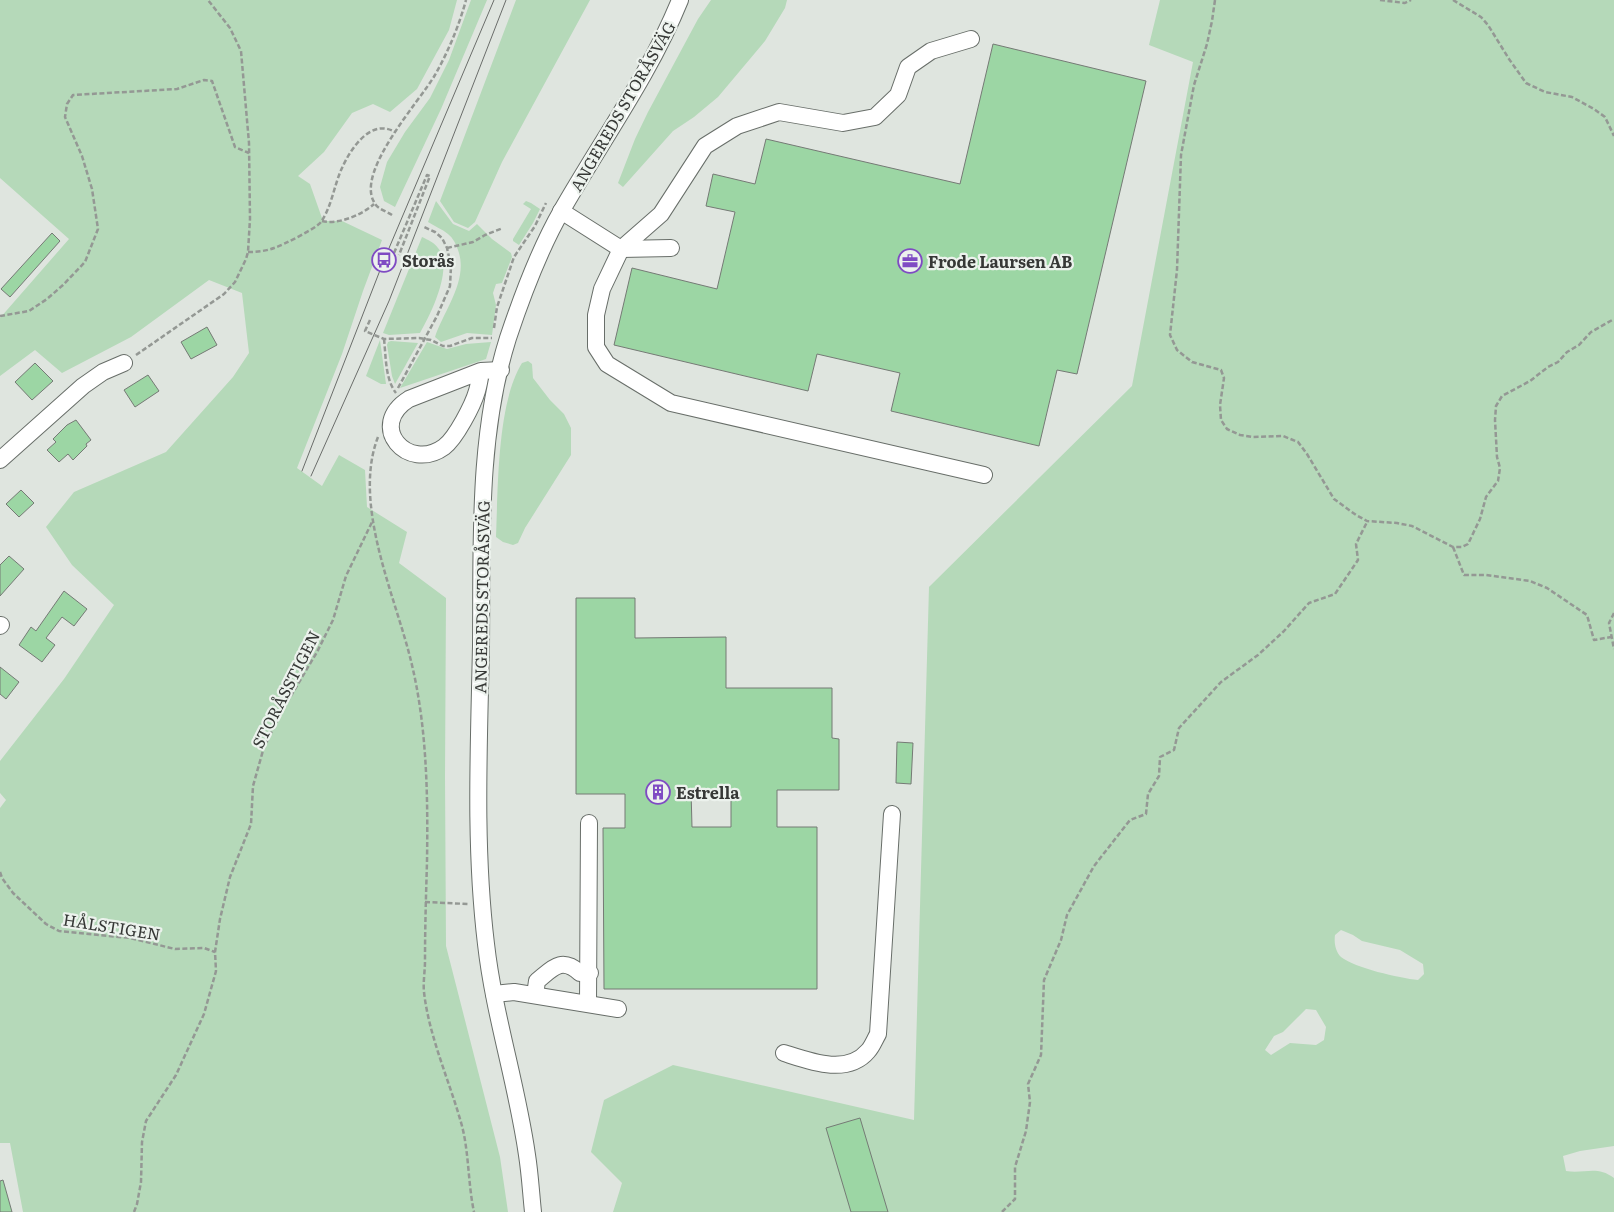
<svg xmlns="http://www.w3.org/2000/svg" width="1614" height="1212" font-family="Literata,serif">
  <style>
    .green { fill: #b5d9b9; fill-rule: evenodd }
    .building { fill: #9cd6a4; stroke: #757a75; fill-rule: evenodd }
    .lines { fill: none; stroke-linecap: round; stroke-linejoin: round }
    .minor-casing { stroke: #686e69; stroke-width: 18 }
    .path { stroke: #949894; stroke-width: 2.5; stroke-dasharray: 5 2.5; stroke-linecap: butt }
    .minor { stroke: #fff; stroke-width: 16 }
    .tram { stroke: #6a6d6a; stroke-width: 1 }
    .labels { text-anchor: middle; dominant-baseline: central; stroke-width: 4.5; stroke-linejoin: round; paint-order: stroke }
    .street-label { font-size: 16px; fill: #363836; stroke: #ecf2ed }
    .poi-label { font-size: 16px; font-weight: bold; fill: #363836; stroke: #ecf2ed; text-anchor: start }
  </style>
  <rect width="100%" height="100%" fill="#dfe5df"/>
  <g class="green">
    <path d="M0,0h457l-8,30 -32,59 -27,23 -17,-8 -21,9 -28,39 -26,24 12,8 13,37h19l40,19 -19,51 -21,63 -45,114 25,18 17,-31 26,15 2,37 40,25 -8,31 47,35 -1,179 1,169 54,211 8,55h-485l-13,-69h-10v-335l6,-8 -6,-7v-32l64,-82 50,-74 -42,-40 -26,-38 28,-35 92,-40 67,-75 16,-24 -7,-60 -33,-13 -78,57 -69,36 -27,-23 -35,26v-58l69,-79 -69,-61z"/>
    <path d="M471,0h16l-46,109 -46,98 -11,-6 -4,-14 7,-25 18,-30 25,-34 19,-38z"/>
    <path d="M516,0h74l-88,162 -27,60 -7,6 -14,-6 -14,-21z"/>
    <path d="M711,0h76l-2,8 -20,33 -47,56 -24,20 -21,14 -50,56 -5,-4 17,-44 13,-27 50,-93z"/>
    <path d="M1160,0h454v1146l-34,5 -17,5 3,15c19,3 31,-6 48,7v34h-1001l9,-29 -31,-31 13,-52 69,-35 241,55 15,-533 203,-201 61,-324 -44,-17zM1341,930l12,5 9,6 38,9 23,14 1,10 -6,6c-19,-2 -63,-12 -77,-23 -6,-6 -7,-15 -6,-22zM1306,1009l10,1 10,17 -2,13 -8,5 -26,-2 -19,12 -6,-5 9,-14 9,-4z"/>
    <path d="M436,201l17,23 16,7 8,-7 15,15 19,14 1,4 -10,26 -6,1 -3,9 3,12 -4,30 -25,-2 -26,9 -6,-5c9,-27 34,-57 23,-87 -2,-6 -5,-12 -10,-16 -6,-5 -14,-8 -20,-12z"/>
    <path d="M526,201l5,2 9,6 -7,14 -14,22 -6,-4v-2l18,-30 -8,-5z"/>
    <path d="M422,237c6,3 12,5 16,11 16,19 -7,66 -18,85l-31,2 -6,-2z"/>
    <path d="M380,340l6,44h-5l-15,-8z"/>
    <path d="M391,341l27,2 -23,41 -3,-8 -5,-31 1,-3z"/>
    <path d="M427,342l20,7 19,-5 25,-2 -5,17 -86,29z"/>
    <path d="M528,361l4,3 1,14 17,22 14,14 7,14v27l-46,73 -7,15 -5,2 -10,-3 -7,-5c2,-48 1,-134 26,-174z"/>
  </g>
  <g class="building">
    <path d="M993,44l153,37 -69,293 -20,-4 -18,76 -148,-35 9,-38 -83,-19 -9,37 -194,-46 18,-77 85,21 18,-77 -29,-6 7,-32 42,10 11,-45 194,45z"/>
    <path d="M52,233l8,8 -50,56 -9,-8z"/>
    <path d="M207,327l10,18 -26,14 -10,-17z"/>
    <path d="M35,363l18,18 -21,19 -17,-18z"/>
    <path d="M148,375l11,16 -24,16 -11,-17z"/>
    <path d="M76,420l15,20 -5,4 1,2 -14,14 -5,-6 -9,8 -12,-12 9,-8 -3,-3 14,-14z"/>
    <path d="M21,490l13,13 -15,14 -13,-13z"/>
    <path d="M9,556l15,13 -24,27v-31z"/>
    <path d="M64,591l23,18 -13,17 -12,-9 -16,21 9,7 -13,17 -23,-17 12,-18 5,4z"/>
    <path d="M576,598h59v40l91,-1v51h106v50l7,1v51h-62v37h40v162h-213l-1,-161h22v-34h-49zM691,790h40v37h-39z"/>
    <path d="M0,667l19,15 -13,17 -6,-5z"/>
    <path d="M897,742l16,1 -2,41 -15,-1z"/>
    <path d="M860,1118l28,94h-37l-25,-84z"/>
    <path d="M3,1180l9,32h-12v-31z"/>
  </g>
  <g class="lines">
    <g class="minor-casing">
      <g id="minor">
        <path d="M971,39l-40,12 -23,16 -10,28 -23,22 -32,6 -64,-11 -42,14 -32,20 -44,68 -40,35 -19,40 -6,26v32l11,17 64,39 313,72"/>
        <path d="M561,211l60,38"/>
        <path d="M621,249l50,-1"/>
        <path d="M481,371c-1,7 -2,13 -4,20 -4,14 -21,47 -33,56 -36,26 -78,-21 -35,-48l72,-28 20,-1"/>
        <path d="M0,460l83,-74 20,-14 21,-9"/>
        <path d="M0,626l1,-1"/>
        <path d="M494,994l20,-2 104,17"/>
        <path d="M535,995l2,-14c15,-12 24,-25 43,-8h10"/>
        <path d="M588,1003l1,-180"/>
        <path d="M784,1053c25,8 63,23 84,-2 4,-4 7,-12 10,-17l14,-220"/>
        <path d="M533,1212c-2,-19 -3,-38 -6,-57 -10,-71 -33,-140 -41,-211 -12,-99 -7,-199 -5,-298 1,-101 -4,-210 27,-308 15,-45 31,-88 54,-128 40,-70 88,-136 118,-210"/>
      </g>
    </g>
    <g class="path">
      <path d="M1215,0l-3,21 -5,23 -13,41 -13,70 -4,115 -7,65 7,15 15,12 29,8 3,8 -4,27 1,15 6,9 13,6 13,2 30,-1 15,6 9,12 27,45 22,16 11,6 30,2 15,3 41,21h9l6,-3 12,-25 6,-22 12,-16 2,-13 -3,-11 -2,-37 1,-14 6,-10 28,-15 18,-14 10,-5 9,-10 12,-7 12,-13 23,-13"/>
      <path d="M1380,0l25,3 6,-3"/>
      <path d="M1453,0l28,17 7,8 21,34 17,24 19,9 27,5 22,12 11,8 9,19"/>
      <path d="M392,215c-6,-4 -15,-6 -18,-13 -18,-31 45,-100 61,-127 13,-23 24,-49 31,-75"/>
      <path d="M322,221c16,4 40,-6 52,-17"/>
      <path d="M447,248l26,-6 12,-7 18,-7"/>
      <path d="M248,252c9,0 18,-1 26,-4 9,-3 43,-20 47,-26 11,-16 13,-37 21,-54 9,-20 29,-50 53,-36"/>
      <path d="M394,253l33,-78 3,1 -31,79"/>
      <path d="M0,316l29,-5 18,-12 16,-14 22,-23 13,-33 -6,-40 -10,-33 -17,-39 2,-13 6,-9 104,-6 27,-9 8,1 23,66 14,6"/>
      <path d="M370,320l-5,11 19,8 35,-1 12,2 12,6h7l22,-8h20"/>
      <path d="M494,328l3,-21 17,-50 21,-31 11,-23"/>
      <path d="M384,339c2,17 1,40 12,54"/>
      <path d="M136,355l88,-61 11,-12 11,-23 2,-7 2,-33 -1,-76 -8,-92 -11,-23 -22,-28"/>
      <path d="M398,388l39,-72 13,-30 1,-20 -4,-18 -5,-10 -7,-6 -11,-5"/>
      <path d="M378,437c-26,67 17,158 33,224 16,65 17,134 16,201 -1,33 -2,66 -2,99 0,10 -2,21 -1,31 5,45 26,90 38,134 7,27 6,58 12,86"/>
      <path d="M1453,547l11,28h22l44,6 17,7 40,27 7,25 17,-3"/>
      <path d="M1614,613l-5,10 5,26"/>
      <path d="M0,872l2,6 11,15 33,31 13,7 71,7 45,11 29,-1 11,4"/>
      <path d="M425,902l43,2"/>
      <path d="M134,1212l3,-8 4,-22 1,-40 4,-21 30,-46 28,-61 12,-43 -1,-19 5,-33 10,-42 21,-53 2,-38 11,-39 18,-36 35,-59 16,-32 13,-44 27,-56"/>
      <path d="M1002,1212l13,-13v-32l11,-36 4,-29 -2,-18 13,-29 3,-75 17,-40 6,-25 27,-49 36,-46 16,-6 2,-20 11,-18 1,-19 14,-7 5,-22 42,-46 37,-27 26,-24 25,-28 26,-9 23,-34 -2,-16 11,-22"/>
    </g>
    <use href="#minor" class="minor"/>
    <g class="tram">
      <path d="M302,471l82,-211 110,-260"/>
      <path d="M311,476l78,-175 117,-301"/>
    </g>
  </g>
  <defs>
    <g id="bus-ring" transform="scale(1.25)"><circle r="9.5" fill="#ecf2ed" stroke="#7f4bc3" stroke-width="1.5"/><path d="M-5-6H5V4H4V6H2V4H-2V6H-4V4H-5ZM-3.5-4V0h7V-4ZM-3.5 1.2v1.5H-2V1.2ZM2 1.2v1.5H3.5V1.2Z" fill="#7f4bc3"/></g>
    <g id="office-ring" transform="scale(1.25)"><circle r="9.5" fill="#ecf2ed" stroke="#7f4bc3" stroke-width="1.5"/><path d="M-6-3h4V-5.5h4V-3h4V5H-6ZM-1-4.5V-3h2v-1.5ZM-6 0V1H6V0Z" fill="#7f4bc3"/></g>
    <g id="building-ring" transform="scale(1.25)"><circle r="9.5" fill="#ecf2ed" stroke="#7f4bc3" stroke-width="1.5"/><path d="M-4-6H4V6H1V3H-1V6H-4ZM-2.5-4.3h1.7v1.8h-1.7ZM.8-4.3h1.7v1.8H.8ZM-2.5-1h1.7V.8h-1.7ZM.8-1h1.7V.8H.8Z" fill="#7f4bc3"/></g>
  </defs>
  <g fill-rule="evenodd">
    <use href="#bus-ring" x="384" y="260"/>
    <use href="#office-ring" x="910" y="261"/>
    <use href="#building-ring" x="658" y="792"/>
  </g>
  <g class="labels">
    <g class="street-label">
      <text transform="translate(622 106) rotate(-60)">ANGEREDS STORÅSVÄG</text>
      <text transform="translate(481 597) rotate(-89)">ANGEREDS STORÅSVÄG</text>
      <text transform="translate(285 689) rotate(-63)">STORÅSSTIGEN</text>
      <text transform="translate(112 926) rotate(9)">HÅLSTIGEN</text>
    </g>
    <g class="poi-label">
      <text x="402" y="260">Storås</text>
      <text x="928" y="261">Frode Laursen AB</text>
      <text x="676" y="792">Estrella</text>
    </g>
  </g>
</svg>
